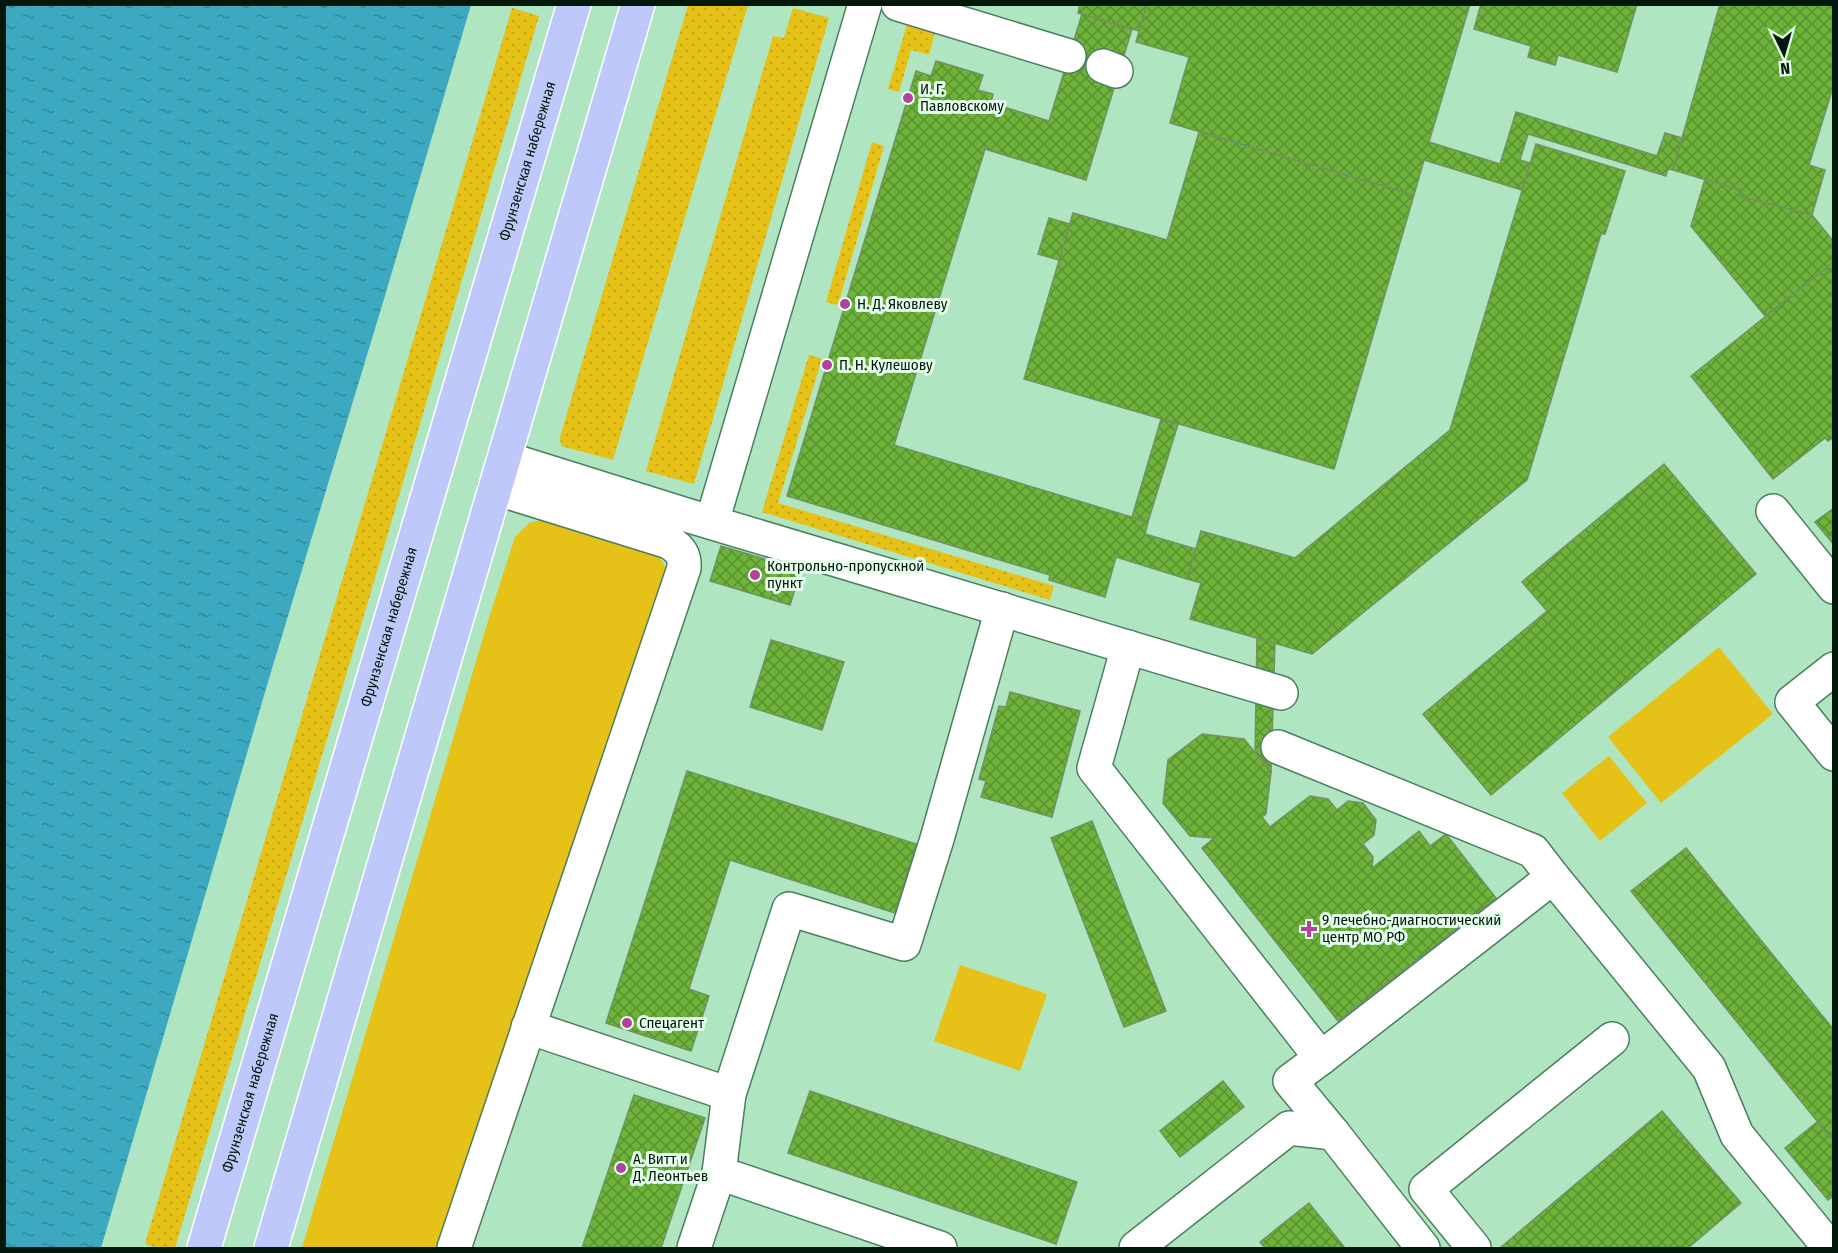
<svg xmlns="http://www.w3.org/2000/svg" width="1838" height="1253" font-family="'Fira Sans Condensed',sans-serif">
  <style>
    .grass { fill: url(#grass-dots) }
    .park { fill: #e6c117 }
    .water { fill: url(#water-ripples) }
    .building { fill: url(#building-cross-hatch); stroke: #739162; stroke-width: 1.5 }
    .lines { fill: none; stroke-linecap: round; stroke-linejoin: round }
    .minor-casing { stroke: #4c7f5e; stroke-width: 36 }
    .major-casing { stroke: #fff; stroke-width: 36 }
    .minor { stroke: #fff; stroke-width: 33 }
    .major { stroke: #bec8fa; stroke-width: 33 }
    .poi-dot { fill: #b142a0; stroke: #e4ffec; stroke-width: 2 }
    .labels { text-anchor: middle; dominant-baseline: central; stroke-width: 6; stroke-linejoin: round; paint-order: stroke }
    .poi-label { font-size: 15px; fill: #03170a; stroke: #e4ffec; text-anchor: start }
    .street-label { font-size: 15px; fill: #03170a; stroke: #e4ffec }
  </style>
  <defs>
    <pattern id="grass-dots" width="8" height="8" patternUnits="userSpaceOnUse" patternTransform="scale(1.5)"><rect width="8" height="8" fill="#e6c117"/><path d="M2 2h.1M6 6h.1" fill="none" stroke="#c4a514" stroke-width="1.8" stroke-linecap="round"/></pattern>
    <pattern id="water-ripples" width="26" height="14" patternUnits="userSpaceOnUse" patternTransform="scale(1.5)"><rect width="26" height="14" fill="#3da9c0"/><path d="M2 4q2-2 4 0t4 0M15 11q2-2 4 0t4 0" fill="none" stroke="#31899a"/></pattern>
    <pattern id="building-cross-hatch" width="8" height="8" patternUnits="userSpaceOnUse" patternTransform="scale(1.5)"><rect width="8" height="8" fill="#6eb33a"/><path d="M0 0l8 8M0 8l8-8" fill="none" stroke="#58912f"/></pattern>
  </defs>
  <rect width="100%" height="100%" fill="#afe5c0"/>
  <g class="grass">
    <path d="M688,5h60l-135,455 -52,-14 -1,-9z"/>
    <path d="M512,8l27,8 -166,569 -198,663h-17l-13,-4z"/>
    <path d="M793,8l36,10 -135,466 -48,-13 127,-435 11,2z"/>
    <path d="M908,21l28,8 -7,26 -18,-5 -12,42 -11,-3z"/>
    <path d="M872,142l12,4 -46,159 -12,-3z"/>
    <path d="M809,355l13,4 -44,144 276,83 -4,14 -288,-88z"/>
  </g>
  <g class="park">
    <path d="M546,519l104,31 11,9 7,14 -225,675h-141l186,-627 27,-84 14,-14z"/>
    <path d="M1719,647l54,67 -112,89 -53,-66z"/>
    <path d="M1609,756l38,47 -47,38 -38,-48z"/>
    <path d="M960,965l87,29 -27,77 -86,-30z"/>
  </g>
  <path class="water" d="M5,4l466,1 -87,294 -116,383 -167,566h-96z"/>
  <g class="building">
    <path d="M1080,4h122l-12,42 -112,-33z"/>
    <path d="M1147,4h323l-41,138 71,22 16,-52 141,44 8,-23 17,5 -9,32 -5,-1 -2,7 -138,-42 -8,26 10,3 -8,27 -98,-30 -10,35 -244,-72 19,-66 -53,-15z"/>
    <path d="M1481,4h156l-20,68 -59,-17 -3,10 -27,-8 3,-11 -57,-17z"/>
    <path d="M1720,4h114v80l-25,81 16,5 -13,45 -74,-19 2,-6 -67,-20z"/>
    <path d="M1082,14l50,15 -46,151 -101,-31 -91,296 254,77 -3,12 51,15 -9,30 -71,-22 -11,40 -56,-17 1,-5 -263,-79 129,-425 15,5 5,-15 47,14 -5,15 15,4 -2,9 58,18z"/>
    <path d="M1199,132l215,63 -80,274 -310,-90 49,-166 94,27z"/>
    <path d="M1536,144l89,27 -20,63h-4l-74,246 -215,174 -122,-35 11,-36 -14,-4 14,-48 94,27 155,-128z"/>
    <path d="M1705,179l35,11 -2,6 74,19 22,27v20l-69,54 -74,-90z"/>
    <path d="M1049,218l21,6 -11,36 -21,-6z"/>
    <path d="M1834,262v175l-6,4 -3,-3 -52,41 -82,-103z"/>
    <path d="M1161,419l17,5 -30,98 -16,-5z"/>
    <path d="M1664,464l92,110 -265,221 -68,-81 124,-103 -25,-29z"/>
    <path d="M1834,508v37l-19,-23z"/>
    <path d="M721,546l80,24 -11,35 -80,-24z"/>
    <path d="M1257,638l18,5 -4,129 -16,-20z"/>
    <path d="M771,640l73,22 -22,68 -72,-23z"/>
    <path d="M1010,692l70,19 -28,106 -71,-20 5,-16 -7,-2 20,-73 7,1z"/>
    <path d="M1202,734l42,5 27,33 -5,42 -4,3 8,10 40,-31 18,3 9,11 11,-9 15,2 13,17 -2,15 -11,9 10,13 -1,11 47,-37 11,15 16,-12 50,64 -158,123 -136,-173 12,-10 -24,-2 -27,-33 5,-43z"/>
    <path d="M687,771l229,73 -21,69 -165,-53 -41,129 20,7 -18,55 -85,-28z"/>
    <path d="M1092,821l74,190 -42,16 -73,-189z"/>
    <path d="M1686,848l148,182v112l-203,-251z"/>
    <path d="M1223,1081l21,26 -64,50 -20,-26z"/>
    <path d="M810,1091l267,91 -21,62 -268,-91z"/>
    <path d="M634,1095l71,23 -44,130h-79z"/>
    <path d="M1662,1111l79,92 -53,45h-188z"/>
    <path d="M1817,1122l17,20v54l-6,4 -43,-52z"/>
    <path d="M1309,1203l36,45h-80l-5,-6z"/>
  </g>
  <g class="lines">
    <g class="minor-casing">
      <g id="minor">
        <path d="M898,4l171,52"/>
        <path d="M1103,66l13,5"/>
        <path d="M504,458l179,56 598,179"/>
        <path d="M1773,511l61,76"/>
        <path d="M712,522l153,-518"/>
        <path d="M1128,647l-34,121 227,290 232,-181 156,191 28,67 93,113"/>
        <path d="M1834,669l-42,33 42,52"/>
        <path d="M1278,747l255,104 20,26"/>
        <path d="M528,1027l201,67"/>
        <path d="M1321,1058l-31,23 43,52"/>
        <path d="M719,1173l221,75"/>
        <path d="M454,1248l230,-680c1,-13 -4,-19 -15,-26l-174,-54"/>
        <path d="M694,1248l25,-75 10,-79 60,-185 115,35 33,-105 65,-230"/>
        <path d="M1136,1248l153,-120 44,5 90,115"/>
        <path d="M1474,1248l-48,-59 186,-150"/>
      </g>
    </g>
    <g class="major-casing">
      <g id="major">
        <path id="s1" d="M204,1248l370,-1244"/>
        <path d="M271,1248l367,-1244"/>
      </g>
    </g>
    <use href="#minor" class="minor"/>
    <use href="#major" class="major"/>
  </g>
  <g class="poi-dot">
    <circle cx="908" cy="98" r="6"/>
    <circle cx="845" cy="304" r="6"/>
    <circle cx="827" cy="365" r="6"/>
    <circle cx="755" cy="575" r="6"/>
    <path d="M1306 920h6v6h6v6h-6v6h-6v-6h-6v-6h6z"/>
    <circle cx="627" cy="1023" r="6"/>
    <circle cx="621" cy="1168" r="6"/>
  </g>
  <g class="labels">
    <g class="poi-label">
      <text x="920" y="89">И. Г.<tspan x="920" dy="17">Павловскому</tspan></text>
      <text x="857" y="304">Н. Д. Яковлеву</text>
      <text x="839" y="365">П. Н. Кулешову</text>
      <text x="767" y="566">Контрольно-пропускной<tspan x="767" dy="17">пункт</tspan></text>
      <text x="1322" y="920">9 лечебно-диагностический<tspan x="1322" dy="17">центр МО РФ</tspan></text>
      <text x="639" y="1023">Спецагент</text>
      <text x="633" y="1159">А. Витт и<tspan x="633" dy="17">Д. Леонтьев</tspan></text>
    </g>
    <g class="street-label">
      <text stroke="none"><textPath href="#s1" startOffset="1134">Фрунзенская набережная</textPath></text>
      <text stroke="none"><textPath href="#s1" startOffset="648">Фрунзенская набережная</textPath></text>
      <text stroke="none"><textPath href="#s1" startOffset="162">Фрунзенская набережная</textPath></text>
    </g>
  </g>
  <rect width="1838" height="1253" fill="none" stroke="#03170a" stroke-width="12"/>
  <g transform="translate(1784 54) rotate(175)" stroke="#e4ffec" stroke-width="4.5" paint-order="stroke">
  <path d="M0-4.5L10 22L0 15L-10 22Z" fill="#03170a"/>
  <text y="-9" font-size="16" font-weight="bold" text-anchor="middle" fill="#03170a">N</text>
  </g>
</svg>
